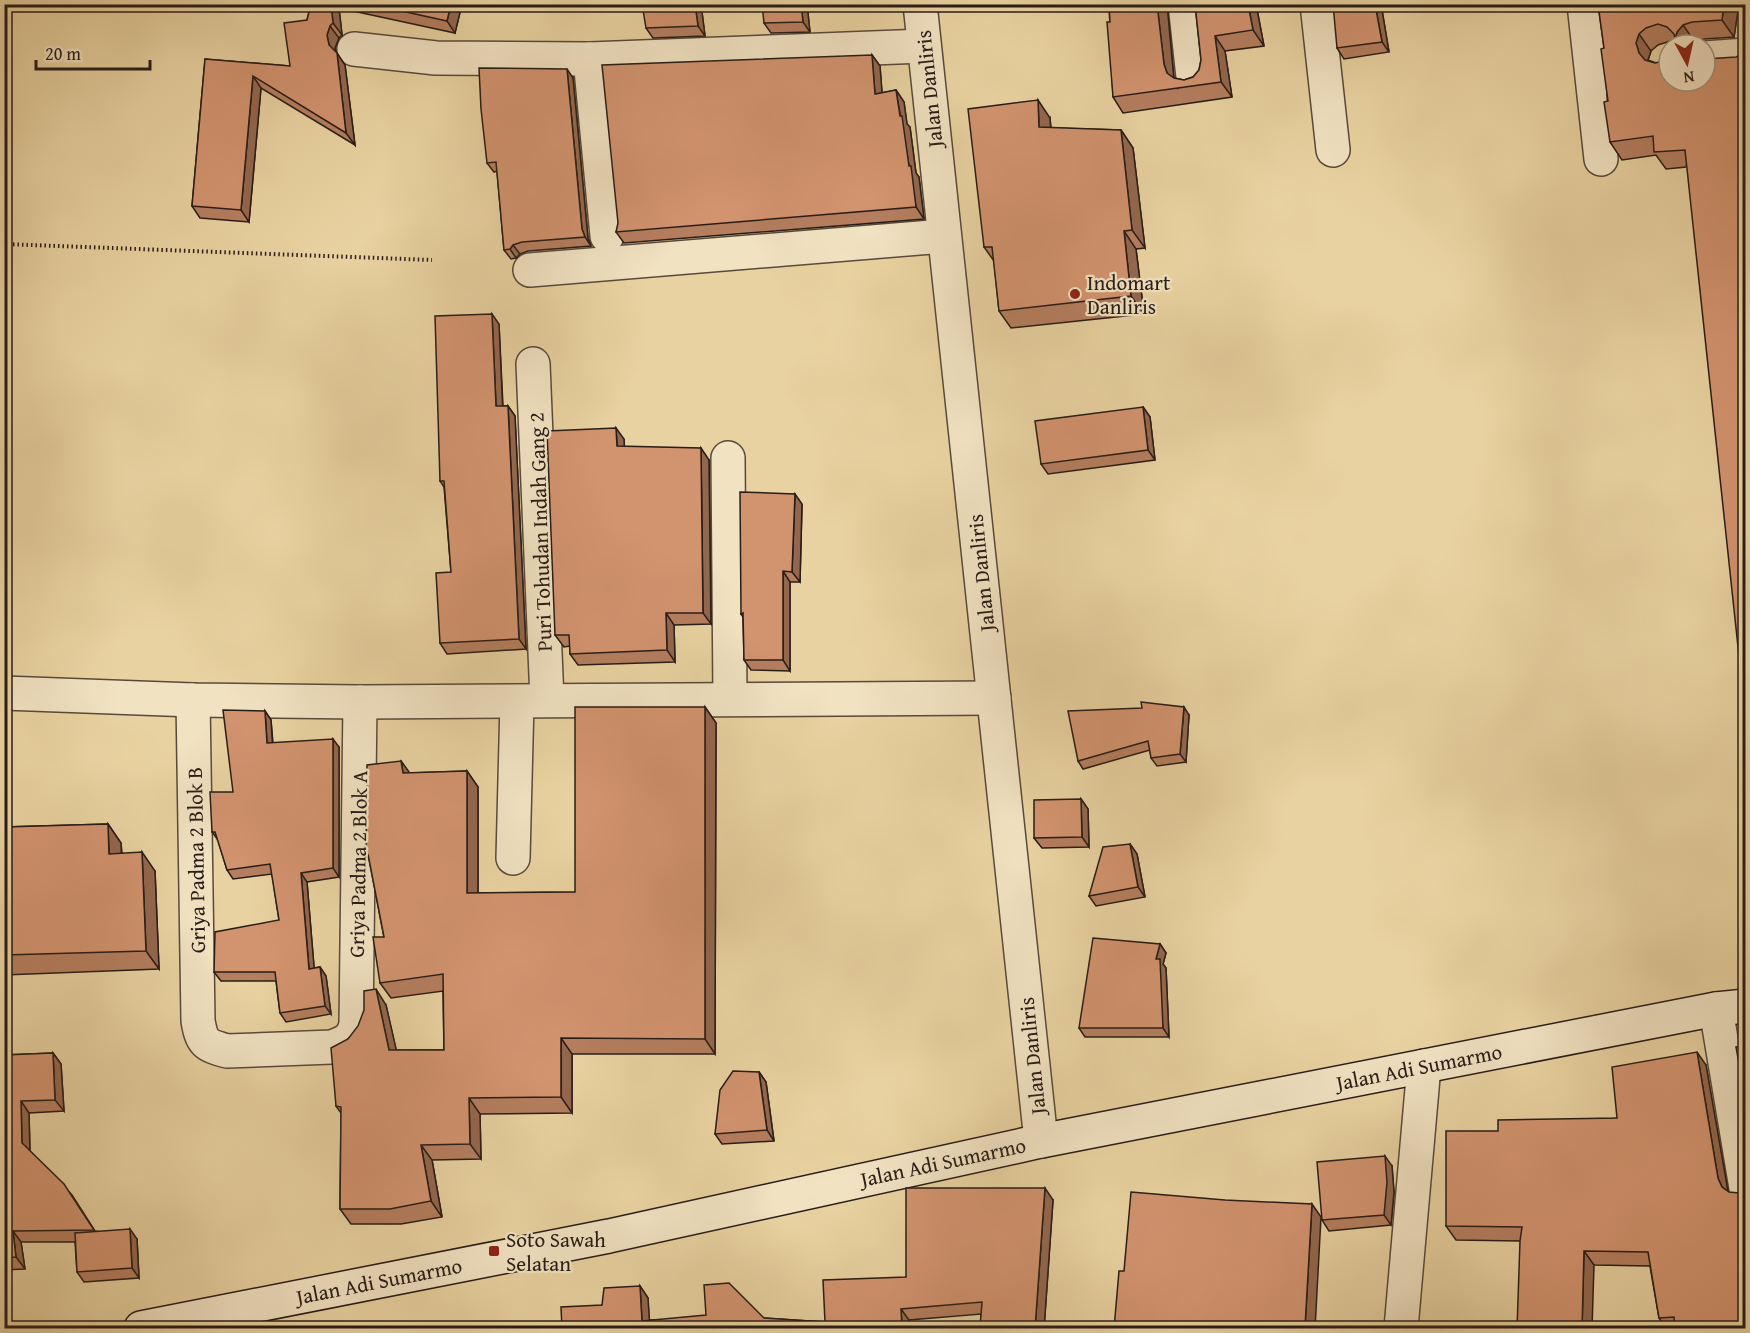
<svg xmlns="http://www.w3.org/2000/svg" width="1750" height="1333" font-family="'Gentium Book Plus',serif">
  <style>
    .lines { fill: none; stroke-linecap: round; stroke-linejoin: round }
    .minor-casing { stroke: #584a3a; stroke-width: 36 }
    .tertiary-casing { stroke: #584a3a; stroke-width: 36 }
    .secondary-casing { stroke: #281c17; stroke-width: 36 }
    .path { stroke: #281c17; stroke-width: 4; stroke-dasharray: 1.5 3; stroke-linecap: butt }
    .minor { stroke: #f1e2c2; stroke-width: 33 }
    .tertiary { stroke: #f1e2c2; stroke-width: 33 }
    .secondary { stroke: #f1e2c2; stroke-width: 33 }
    .wall { fill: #b57e5f; stroke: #281c17; stroke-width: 1.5 }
    .shaded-wall { fill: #93674e; stroke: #281c17; stroke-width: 1.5 }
    .building { fill: #d2936f; stroke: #281c17; stroke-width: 1.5 }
    .poi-dot { fill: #8f2418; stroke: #f1e2c2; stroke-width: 2 }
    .labels { text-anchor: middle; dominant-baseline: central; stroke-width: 4.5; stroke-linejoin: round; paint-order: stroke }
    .street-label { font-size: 21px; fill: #281c17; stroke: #f1e2c2 }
    .poi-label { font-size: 21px; fill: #281c17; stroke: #f1e2c2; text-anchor: start }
  </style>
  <rect width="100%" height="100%" fill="#e9d2a1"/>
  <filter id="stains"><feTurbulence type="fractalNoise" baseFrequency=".00333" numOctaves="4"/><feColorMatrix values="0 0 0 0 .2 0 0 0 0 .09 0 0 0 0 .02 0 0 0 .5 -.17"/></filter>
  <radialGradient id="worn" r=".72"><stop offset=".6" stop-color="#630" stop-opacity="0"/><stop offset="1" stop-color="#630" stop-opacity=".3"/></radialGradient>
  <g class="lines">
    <g class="minor-casing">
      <g id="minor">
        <path d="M1185,4l8,73"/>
        <path d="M1317,4l16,146"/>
        <path d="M1584,4l17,155"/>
        <path d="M354,49l82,9 154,1 334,-13"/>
        <path d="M1705,58l41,-3"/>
        <path d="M590,59l17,177"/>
        <path d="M530,270l414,-34"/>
        <path d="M533,364l14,336"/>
        <path d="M728,458l2,241"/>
        <path d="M4,693l189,7 167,2 634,-4"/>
        <path d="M193,700l5,321c4,22 7,24 29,30l105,-4c14,-5 20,-8 24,-22l4,-323"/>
        <path d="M513,858l4,-156"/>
        <path d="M1716,1009l30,179"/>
        <path d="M1401,1328l23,-262"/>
      </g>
    </g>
    <g class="tertiary-casing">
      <path id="tertiary" d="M920,4l121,1137"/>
    </g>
    <g class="secondary-casing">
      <path id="secondary" d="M141,1328l468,-92 432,-95 675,-132 30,-3"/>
    </g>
    <path class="path" d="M4,244l428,16"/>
    <use href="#minor" class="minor"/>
    <use href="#tertiary" class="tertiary"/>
    <use href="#secondary" class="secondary"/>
  </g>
  <g class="wall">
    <path d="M311,4h151l-7,29 -116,-25 3,27 -3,3 -4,10 1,4 9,13 10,80 -94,-57 -12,134 -49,-4 -8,-12 13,-147 85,7 17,-46z"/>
    <path d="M701,4l4,32 -52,2 -7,-10z"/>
    <path d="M807,4l3,28 -39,1 -7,-10z"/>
    <path d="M1109,4h58l7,74 10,2 9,-3 6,-7 2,-10 -6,-56h61l8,42 -39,5 7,46 -109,16 -10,-16z"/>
    <path d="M1381,4l8,48 -45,7 -7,-11z"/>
    <path d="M1598,4l140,6 -4,27 -30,2 -9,3 -3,3h-13l-9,-4 -12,4 -7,6 -3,9 57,21 -19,86 -20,2 -10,-14 -34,5 -12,-18 -6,-94z"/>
    <path d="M872,55l8,11 2,27 14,-3 8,12 3,22 3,3 6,46 3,4 5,42 -300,24 -8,-11z"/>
    <path d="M573,78l15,160 3,8 -63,5 -8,3 -4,4 -5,1 -7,-9 -7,-79 -3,1 -7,-9z"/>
    <path d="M1050,118l1,10 70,2 12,18 12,100 -9,1 8,65 -133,14 -12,-17 -5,-50 -10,-14z"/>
    <path d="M499,324l4,82h5l7,10 11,233 -79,5 -7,-11 11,-71 -7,-85 -4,-6z"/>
    <path d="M1143,407l7,10 5,43 -107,14 -7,-10z"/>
    <path d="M624,439v8l85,13 2,164 -37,1 1,37 -97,3 -8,-11v-8l-6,1 -9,-12z"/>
    <path d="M802,504l-2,78h-10v89l-39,-1 -7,-10 -1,-43 -2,-3z"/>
    <path d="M705,707l11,16 -1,331h-143v59l-92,1 1,45 -49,1 10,57 -41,7h-50l-11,-15 1,-96 -5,-7 12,-67 38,-34 10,45h48l-1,-59 -52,7 -11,-15 4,-46 -15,-78 -3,-4 35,-94 8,12 58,-2 11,16v106l97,-1z"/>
    <path d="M265,711l6,9 2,23 66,4v130l-32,5 7,86 6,-1 6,9 5,38 -45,8 -6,-9 -4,-32h-55l-7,-9 65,-52 -7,-46 -39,5 -6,-9 -9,-30 -6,-8 21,-40z"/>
    <path d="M1189,715l-3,47 -29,4 -6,-8 -1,-8 -67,19 -5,-8z"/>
    <path d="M1081,799l7,10 1,38 -47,1 -8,-10z"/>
    <path d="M108,824l13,19 1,10 33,18 4,98 -155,6v-148z"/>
    <path d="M1130,844l7,10 8,43 -49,9 -7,-10z"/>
    <path d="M1160,944l6,9 -3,11 3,4 3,69h-84l-6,-9z"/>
    <path d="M53,1053l8,11 3,47 -35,2 1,38 42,44 23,36 42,8 2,39 -55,4 -7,-10 -2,-30h-54l4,27 -21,1v-215z"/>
    <path d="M1706,1065l21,125 19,139h-80l-7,-11 -9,-52 -56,-1 -74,-24 -64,-1 -10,-14 52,-95 119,-13z"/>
    <path d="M759,1072l7,10 8,59 -52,3 -7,-10z"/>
    <path d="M1392,1166l2,26 -3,33 -62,6 -7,-11z"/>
    <path d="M1053,1200l-9,129h-64l1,-15 -72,6v9h-347l40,-24 38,-19 8,12 1,22 115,-2 61,4 81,-45z"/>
  </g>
  <g class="shaded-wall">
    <path d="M331,4h5l3,4 3,27 -9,-12z"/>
    <path d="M451,4h11l-7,29 -8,-12z"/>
    <path d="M695,4h6l4,32 -7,-10z"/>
    <path d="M801,4h6l3,28 -7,-10z"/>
    <path d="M1157,4h10l7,76 4,9 -11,-16 -3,-9z"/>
    <path d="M1248,4h8l8,42 -11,-16z"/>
    <path d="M1375,4h6l8,48 -7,-10z"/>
    <path d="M1724,4h10l4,6 -4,27 -12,-17z"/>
    <path d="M1683,25l12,17 -3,3h-13l-4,-6 2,-7z"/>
    <path d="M330,26l9,12 -4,10 2,9 -8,-12 -2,-10z"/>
    <path d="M1639,34l12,17 -3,9 3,10 -12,-17 -3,-10z"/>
    <path d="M1215,36l10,15 7,46 -11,-15z"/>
    <path d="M337,53l8,12 10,80 -9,-12z"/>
    <path d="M872,55l8,11 3,40 -8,-12z"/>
    <path d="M567,69l6,9 15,160 3,8 -6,-9 -3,-8z"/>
    <path d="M253,76l8,12 -12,134 -8,-12z"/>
    <path d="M896,90l8,12 3,22 3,3 6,46 3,4 5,42 -8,-12z"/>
    <path d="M1038,100l12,18 2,27 -13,-18z"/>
    <path d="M1121,130l12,18 12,100 -13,-18z"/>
    <path d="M1124,231l12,18 8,65 -13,-18z"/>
    <path d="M513,245l7,9 -4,4 -6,-9z"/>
    <path d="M492,314l7,10 4,92 -7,-10z"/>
    <path d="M508,406l7,10 11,233 -7,-10z"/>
    <path d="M1143,407l7,10 5,43 -7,-10z"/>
    <path d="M616,428l8,11 1,19 -8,-12z"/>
    <path d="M701,448l8,12 2,164 -8,-11z"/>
    <path d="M795,494l7,10 -2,78 -8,-10z"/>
    <path d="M783,571l7,11v89l-7,-11z"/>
    <path d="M666,613l8,12 1,37 -8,-12z"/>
    <path d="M705,707l11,16 -1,331 -10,-15z"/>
    <path d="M1184,707l5,8 -3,47 -6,-8z"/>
    <path d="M265,711l6,9 2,32 -6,-9z"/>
    <path d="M333,739l6,8v130l-6,-9z"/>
    <path d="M401,761l11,15 -9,-3z"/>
    <path d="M467,771l11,16v121l-11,-15z"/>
    <path d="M1081,799l7,10 1,38 -7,-10z"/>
    <path d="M108,824l13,19 1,29 -13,-18z"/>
    <path d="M1130,844l7,10 8,43 -7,-10z"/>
    <path d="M142,852l13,19 4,98 -13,-18z"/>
    <path d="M301,873l6,9 8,96 -6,-9z"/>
    <path d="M1160,944l6,9 -3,11 3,4 3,69 -6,-9 -7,-69z"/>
    <path d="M320,967l6,9 5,38 -6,-8z"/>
    <path d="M376,989l10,16 14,61 -11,-16z"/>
    <path d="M561,1038l11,16v59l-11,-16z"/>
    <path d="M1697,1052l9,13 22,126 -6,-4 -4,-9z"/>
    <path d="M53,1053l8,11 3,47 -9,-11z"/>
    <path d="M759,1072l7,10 8,59 -7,-11z"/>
    <path d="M469,1098l11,16 1,45 -11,-15z"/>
    <path d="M21,1101l8,12 1,42 -8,-12z"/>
    <path d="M421,1145l11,15 10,57 -11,-16z"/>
    <path d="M1385,1156l7,10 2,26 -3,33 -7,-10z"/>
    <path d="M1045,1188l8,12 -9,129h-9z"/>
    <path d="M1312,1204l9,13 -6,112 -10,-2z"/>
    <path d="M130,1229l7,10 2,39 -7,-10z"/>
    <path d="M13,1231l8,11 4,27 -9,-12z"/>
    <path d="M1584,1251l10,14 -2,64h-10z"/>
    <path d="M640,1286l8,12 2,31 -8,-8z"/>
    <path d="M901,1309l8,11v9h-7z"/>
  </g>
  <g class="building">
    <path d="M311,4h20l2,19 -3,3 -3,9 2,10 8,8 9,80 -93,-57 -12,134 -49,-4 13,-147 85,7 -6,-43 23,-3z"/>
    <path d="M370,4h81l-4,17z"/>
    <path d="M642,4h53l3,22 -52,2z"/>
    <path d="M762,4h39l2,18 -39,1z"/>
    <path d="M1109,4h48l7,60 3,9 7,5 10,2 9,-3 6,-7 2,-10 -6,-56h53l5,26 -38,6 6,46 -108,15 -6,-75h3z"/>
    <path d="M1333,4h42l7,38 -45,6z"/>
    <path d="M1598,4h126l-2,16 -30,2 -9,3 -6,7 -2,7 -1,-5 -7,-7 -9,-3 -12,4 -7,6 -3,9 3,10 6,7 10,3 8,-2 6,-5v25h36v-22l31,-2 10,-5v670l-61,-572 -31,2 -1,-16 -43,6 -6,-40 4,-1 -7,-52 3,-1z"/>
    <path d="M872,55l3,39 21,-4 4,26h2l7,50h2l5,41 -300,25 2,-9 -16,-158z"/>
    <path d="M479,68l88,1 15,160 3,8 -63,5 -9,3 -3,4 -6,1 -8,-88 -9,1 -6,-54z"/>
    <path d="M1038,100l1,27 82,3 11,100 -8,1 7,65 -132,15 -7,-64h-8l-16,-138z"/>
    <path d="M492,314l4,92h12l11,233 -79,4 -4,-70 15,-1 -7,-91h-4l-5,-165z"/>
    <path d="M1143,407l5,43 -107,14 -6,-43z"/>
    <path d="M616,428l1,18 84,2 2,165h-37l1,37 -97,4 -1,-19h-14l-8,-204z"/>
    <path d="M740,492l55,2 -3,78 -9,-1v89h-39l-1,-47 -2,1z"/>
    <path d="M1141,702l43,5 -4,47 -29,4 -3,-17 -70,20 -10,-50 74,-3z"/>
    <path d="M575,707h130v332l-144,-1v59l-92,1 1,46 -49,1 10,56 -41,8h-50l1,-102 -5,-1 -5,-58 17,-9 10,-13 6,-16v-19l12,-2 13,61h55l-1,-76 -63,9 -7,-46h11l-16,-83 -2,1 1,-90 34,-4 2,12 64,-2v122l108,-1z"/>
    <path d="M223,710l42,1 2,32 66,-4v129l-32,5 8,96 11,-2 5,39 -45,7 -5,-41h-61l1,-40 64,-12 -9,-56 -43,6 -12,-38h-3l-2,-40h23z"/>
    <path d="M1081,799l1,38 -48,1v-38z"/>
    <path d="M108,824l1,30 33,-2 4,99 -142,4v-128z"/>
    <path d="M1130,844l8,43 -49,9 14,-49z"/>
    <path d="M1093,938l67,6 -4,15h4l3,69h-84z"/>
    <path d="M1746,1046v35h-4l-6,-34z"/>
    <path d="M1697,1052l21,126 4,9 7,5 10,1 7,-3v139h-71l-1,-12 -15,1 -11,-66 -64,-1 -2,78h-65l3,-88 2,-14 -76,-1v-95h52v-11l119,-2 -5,-51z"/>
    <path d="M53,1053l2,47 -34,1 1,42 42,41 30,46 -81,1 3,26 -12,1v-203z"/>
    <path d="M733,1071l26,1 8,58 -52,4 5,-44z"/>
    <path d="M1385,1156l2,26 -3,33 -62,5 -5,-58z"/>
    <path d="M906,1188h139l-10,141h-55l2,-27 -81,7 1,20h-340l-1,-22 41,-2 2,-17 36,-2 2,35 64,-6 -2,-30 25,-2 35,35 61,4 -2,-42 83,-3z"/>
    <path d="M1131,1192l94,8 87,4 -7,123 32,2h-223l5,-58h5z"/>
    <path d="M130,1229l2,39 -55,4 -2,-39z"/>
  </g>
  <g class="poi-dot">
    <circle cx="1075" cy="294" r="6"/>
    <rect x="488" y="1245" width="12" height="12" rx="3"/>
  </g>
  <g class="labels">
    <g class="street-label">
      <text transform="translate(929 89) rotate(-96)">Jalan Danliris</text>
      <text transform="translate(540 532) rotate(-92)">Puri Tohudan Indah Gang 2</text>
      <text transform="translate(981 573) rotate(-96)">Jalan Danliris</text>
      <text transform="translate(196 860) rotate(-91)">Griya Padma 2 Blok B</text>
      <text transform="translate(358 864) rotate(-89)">Griya Padma 2 Blok A</text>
      <text transform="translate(1032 1056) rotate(-96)">Jalan Danliris</text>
      <text transform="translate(1419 1067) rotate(-11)">Jalan Adi Sumarmo</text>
      <text transform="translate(943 1162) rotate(-12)">Jalan Adi Sumarmo</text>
      <text transform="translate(379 1281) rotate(-11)">Jalan Adi Sumarmo</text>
    </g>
    <g class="poi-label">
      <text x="1087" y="282">Indomart<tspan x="1087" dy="24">Danliris</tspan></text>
      <text x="506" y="1239">Soto Sawah<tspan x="506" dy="24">Selatan</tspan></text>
    </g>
  </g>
  <rect width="1750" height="1333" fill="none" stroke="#e9d2a1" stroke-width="24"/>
  <rect x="6" y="6" width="1738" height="1321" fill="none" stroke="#281c17" stroke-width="3"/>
  <rect x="12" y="12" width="1726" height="1309" fill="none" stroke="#281c17" stroke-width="1.5"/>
  <g transform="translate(1687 63) rotate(172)"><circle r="28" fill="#f1e2c2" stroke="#a1937e" stroke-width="1.5"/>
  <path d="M0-4.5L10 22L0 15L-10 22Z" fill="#8f2418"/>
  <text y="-9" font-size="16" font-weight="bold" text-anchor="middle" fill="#281c17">N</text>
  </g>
  <path d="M36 60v9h114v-9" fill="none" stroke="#281c17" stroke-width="3"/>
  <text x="45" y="60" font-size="18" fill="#281c17" stroke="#f1e2c2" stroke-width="4.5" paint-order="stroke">20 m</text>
  <rect width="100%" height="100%" filter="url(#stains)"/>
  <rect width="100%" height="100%" fill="url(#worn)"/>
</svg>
